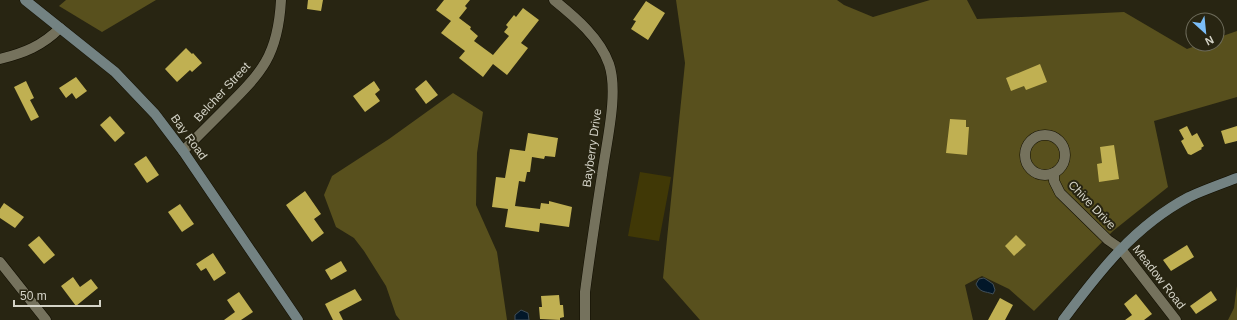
<svg xmlns="http://www.w3.org/2000/svg" width="1237" height="320" font-family="Arial,sans-serif">
  <style>
    .green { fill: #403806 }
    .forest { fill: #58501d }
    .water { fill: #021729; stroke: #414f58 }
    .building { fill: #c0b052 }
    .lines { fill: none; stroke-linecap: round; stroke-linejoin: round }
    .street-casing { stroke: #110e01; stroke-width: 11 }
    .secondary-casing { stroke: #110e01; stroke-width: 11 }
    .street { stroke: #75725d; stroke-width: 10 }
    .secondary { stroke: #738282; stroke-width: 10 }
    .labels { text-anchor: middle; dominant-baseline: central; stroke-width: 4; stroke-linejoin: round; paint-order: stroke }
    .street-label { font-size: 12px; fill: #d4d3c7; stroke: #282512 }
  </style>
  <rect width="100%" height="100%" fill="#282512"/>
  <path class="green" d="M640,172l31,5 -12,64 -31,-5z"/>
  <g class="forest">
    <path d="M66,0h90l-54,32 -43,-26z"/>
    <path d="M676,0h161l7,5 29,12 57,-17h37l10,19 147,-7 63,37 14,-5h16v-6l20,-7v66l-83,24 14,66 -55,44 -79,80 -25,-22 -27,-13 -17,9 8,35h-273l-37,-42 22,-215z"/>
    <path d="M453,93l30,19 -6,41 -1,52 21,47 10,68h-107l-4,-5 -10,-29 -22,-35 -10,-13 -18,-11 -12,-32 8,-19 57,-37z"/>
    <path d="M1237,286v34h-9l6,-12z"/>
  </g>
  <g class="water">
    <path d="M984,278l9,6 2,6 -2,4c-8,-3 -13,-1 -17,-10l3,-5z"/>
    <path d="M521,310l7,3 1,7h-14v-5z"/>
  </g>
  <g class="building">
    <path d="M308,0h15l-2,11 -14,-2z"/>
    <path d="M444,0h26l-5,6 2,2 -8,10 12,9 -1,2 8,7 -4,5 19,14 16,-19 -5,-4 4,-5 -2,-2 8,-10 2,2 7,-9 16,12 -18,23 7,5 -21,27 -14,-11 -10,13 -24,-19 6,-7 -24,-18 10,-12 -15,-11z"/>
    <path d="M646,1l19,12 -17,27 -17,-11 5,-8 -3,-1z"/>
    <path d="M186,48l6,6 1,-1 9,10 -10,9 -2,-2 -13,12 -12,-13z"/>
    <path d="M1040,64l7,18 -21,8 -2,-4 -13,5 -5,-13z"/>
    <path d="M76,77l11,14 -11,8 -4,-6 -6,5 -7,-10z"/>
    <path d="M426,80l12,15 -12,9 -11,-15z"/>
    <path d="M26,81l8,17 -4,2 9,17 -8,4 -17,-34z"/>
    <path d="M374,81l6,9 -5,4 5,7 -15,11 -12,-16z"/>
    <path d="M110,116l15,17 -10,9 -15,-17z"/>
    <path d="M950,119l16,1v7h3l-2,28 -21,-2z"/>
    <path d="M1187,126l5,10 5,-3 7,13 -3,2 1,1 -11,6 -3,-1 -7,-13 3,-2 -5,-9z"/>
    <path d="M1237,126v15l-12,3 -4,-13z"/>
    <path d="M528,133l30,5 -3,19 -10,-1 -1,3 -12,-2 -2,15h-3l-2,10 -6,-1 -4,25 25,3 1,-6 8,1v-3l23,6 -3,20 -29,-4 -1,9 -34,-5 3,-18 -16,-2 4,-30 9,1 5,-29 15,2z"/>
    <path d="M1114,145l5,34 -20,3 -2,-18 5,-1 -2,-16z"/>
    <path d="M146,156l13,19 -12,8 -13,-19z"/>
    <path d="M305,191l16,23 -7,5 10,14 -12,9 -26,-37z"/>
    <path d="M4,203l20,14 -9,11 -15,-10v-9z"/>
    <path d="M180,204l14,20 -12,8 -14,-20z"/>
    <path d="M1016,235l10,10 -12,11 -9,-10z"/>
    <path d="M39,236l16,19 -11,9 -16,-19z"/>
    <path d="M1187,245l7,12 -23,14 -8,-11z"/>
    <path d="M213,253l13,20 -12,8 -8,-13 -5,3 -5,-7z"/>
    <path d="M341,261l6,10 -16,9 -6,-10z"/>
    <path d="M73,277l7,10 11,-8 7,9 -22,18 -15,-20z"/>
    <path d="M355,289l7,11 -23,12 4,8h-10l-8,-16z"/>
    <path d="M1211,291l6,9 -21,14 -6,-8z"/>
    <path d="M239,292l14,20 -12,8h-17l11,-8 -8,-12z"/>
    <path d="M1136,294l16,20 -8,6h-19l7,-5 -8,-11z"/>
    <path d="M559,295l1,10h3l1,12 -4,1v2l-20,-1 -1,-12h3l-1,-11z"/>
    <path d="M1000,298l13,7 -8,15h-17z"/>
  </g>
  <g class="lines">
    <g class="street-casing">
      <g id="street">
        <path d="M554,0c21,17 46,38 55,64 10,29 -3,80 -7,111 -6,39 -12,78 -17,117v28"/>
        <path d="M0,59c24,-6 42,-13 60,-31"/>
        <circle cx="1045" cy="155" r="20"/>
        <path d="M183,151c14,-14 28,-28 41,-41 38,-38 54,-54 57,-110"/>
        <path d="M1054,173v8l6,12 48,47 13,9 55,71"/>
        <path d="M0,262l46,58"/>
      </g>
    </g>
    <g class="secondary-casing">
      <g id="secondary">
        <path d="M25,0l90,72 40,42 28,37 115,169"/>
        <path d="M1063,320c36,-48 71,-94 126,-123 15,-7 32,-13 48,-19"/>
      </g>
    </g>
    <use href="#street" class="street"/>
    <use href="#secondary" class="secondary"/>
  </g>
  <g class="labels">
    <g class="street-label">
      <text transform="translate(222 92) rotate(-47)">Belcher Street</text>
      <text transform="translate(189 137) rotate(54)">Bay Road</text>
      <text transform="translate(592 148) rotate(-82)">Bayberry Drive</text>
      <text transform="translate(1092 205) rotate(46)">Chive Drive</text>
      <text transform="translate(1159 277) rotate(52)">Meadow Road</text>
    </g>
  </g>
  <g transform="translate(1205 32) rotate(153)"><circle r="19" fill="#282512" stroke="#6d6b5a"/>
  <path d="M0-3L7 15L0 10L-7 15Z" fill="#7bbef9"/>
  <text y="-6" font-size="11" font-weight="bold" text-anchor="middle" fill="#d4d3c7">N</text>
  </g>
  <path d="M14 300v6h86v-6" fill="none" stroke="#d4d3c7" stroke-width="2"/>
  <text x="20" y="300" font-size="12" fill="#d4d3c7" stroke="#282512" stroke-width="3" paint-order="stroke">50 m</text>
</svg>
